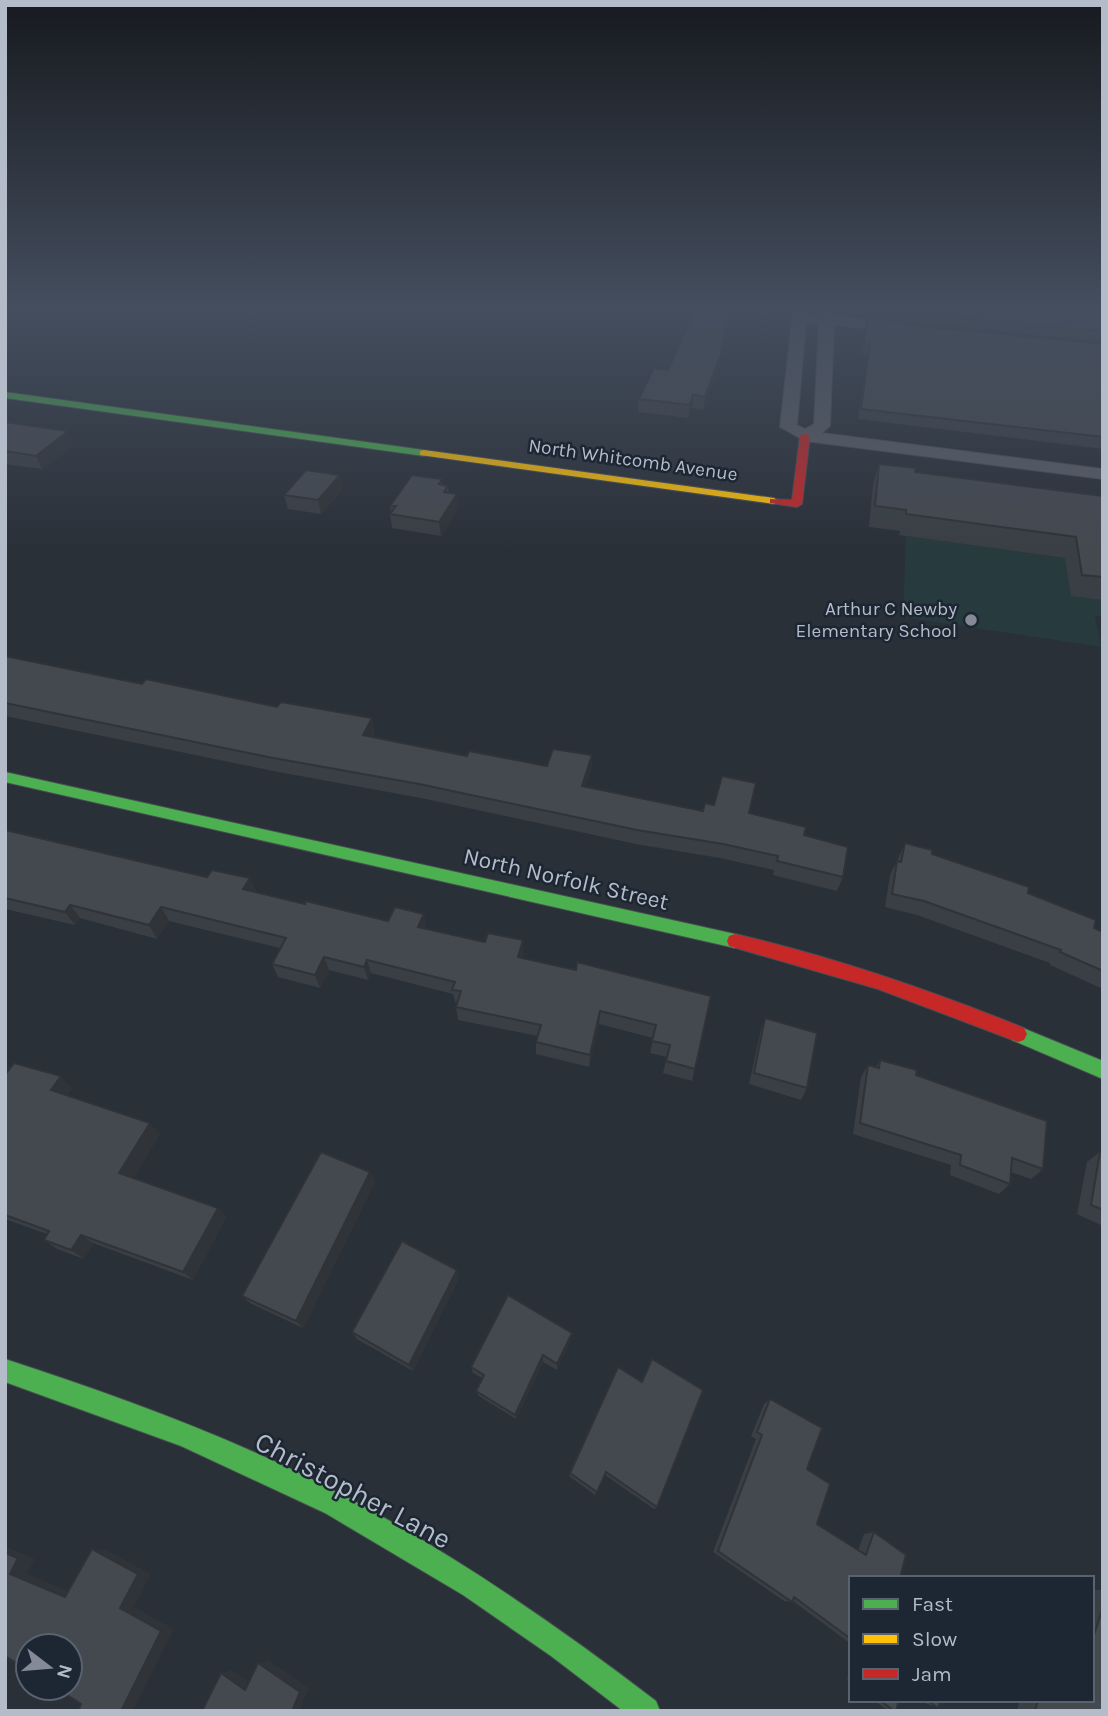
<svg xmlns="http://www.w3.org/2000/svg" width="1108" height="1716" font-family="Karla,sans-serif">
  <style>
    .green { fill: #273a3e }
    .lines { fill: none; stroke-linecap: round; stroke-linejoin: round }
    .street-casing { stroke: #484c53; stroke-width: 2 }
    .fast-casing { stroke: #484c53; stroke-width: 2 }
    .slow-casing { stroke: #484c53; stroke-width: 2 }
    .jam-casing { stroke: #484c53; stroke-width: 2 }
    .street { fill: #5a5e66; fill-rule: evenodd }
    .fast { fill: #4caf50; fill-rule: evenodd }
    .slow { fill: #ffc107; fill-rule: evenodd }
    .jam { fill: #c62828; fill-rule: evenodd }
    .wall { fill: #3a3f45 }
    .shaded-wall { fill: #303338 }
    .building { fill: #444950; stroke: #303338; stroke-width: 2 }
    .poi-dot { fill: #848b96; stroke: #1d2633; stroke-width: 2.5 }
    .labels { text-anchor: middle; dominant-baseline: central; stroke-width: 5; stroke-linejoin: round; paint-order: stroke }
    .far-street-label { font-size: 19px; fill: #b4bcc9; stroke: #1d2633 }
    .far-poi-label { font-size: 19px; fill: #b4bcc9; stroke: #1d2633; text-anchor: end }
    .street-label { font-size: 23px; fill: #b4bcc9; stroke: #1d2633 }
    .near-street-label { font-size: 28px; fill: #b4bcc9; stroke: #1d2633 }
  </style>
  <rect width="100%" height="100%" fill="#2a3038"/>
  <path class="green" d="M906,536l159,22 38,42v16h-8l6,31 -198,-30z"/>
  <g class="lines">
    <g class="street-casing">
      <path id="street" d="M793,311h14v3l13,1v-4h14v5l70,8 7,4 -7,4 -70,-7 -4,101 -8,7 281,36v10l-298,-38 -25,-14zM806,322l13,1 -5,101 -9,5 -8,-4z"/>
    </g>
    <g class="fast-casing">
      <g id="fast">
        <path d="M5,392l419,58 5,3 -5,3 -419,-58z"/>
        <path d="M5,772l730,162 6,2 2,5 -2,5 -6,2 -730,-166z"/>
        <path d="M1018,1026l85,35v18l-91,-39 -3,-6 3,-6z"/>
        <path d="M5,1359c116,38 232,80 340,137 110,59 212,129 311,205l4,10h-37l-72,-55 -88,-61 -138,-82 -144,-67 -176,-64z"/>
      </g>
    </g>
    <g class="slow-casing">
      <path id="slow" d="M424,450l350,48 5,3 -5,3 -354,-49v-4z"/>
    </g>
    <g class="jam-casing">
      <g id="jam">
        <path d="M805,433l5,3 -8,68 -5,3 -27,-4v-4l22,1 8,-64z"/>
        <path d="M735,934c99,23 195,56 289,94l3,6 -3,6 -6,2 -140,-53 -149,-43 -2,-5 2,-5z"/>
      </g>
    </g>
    <use href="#street" class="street"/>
    <use href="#fast" class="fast"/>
    <use href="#slow" class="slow"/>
    <use href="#jam" class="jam"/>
  </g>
  <g class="wall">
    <path d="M867,311h236v31l-237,-25z"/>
    <path d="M731,315l-6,16 -6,35 -16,44 -11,-2 -4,10 -50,-6 1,-13z"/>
    <path d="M867,321l236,23v105l-245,-30 10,-65h-6z"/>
    <path d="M5,422l69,23 -32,24 -37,-5z"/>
    <path d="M879,464l36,8 188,24v104l-32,-4 -6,-38 -166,-23 1,-4 -31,-4 4,-43z"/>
    <path d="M340,475l3,14 -22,25 -33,-5 -4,-14z"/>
    <path d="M442,479v6l6,1 1,7 9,15 -17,28 -49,-8 -2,-14 1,-2 -1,-6z"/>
    <path d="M5,656l370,77 -2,4 94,19 80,10 45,-11 -1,15 -6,17 118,24 46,2 55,22 39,42 -6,14 -64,-16 1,-5 -54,-12 -84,-14 -215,-46 -148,-27 -268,-55z"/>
    <path d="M5,830l202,47 43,1 6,14 49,12 83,17 39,7 -1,1 98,24 -2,5 189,38 -19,85 -29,-8 4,-16 -17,-4 3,-15 -54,-14 -10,43 -53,-13v-12l2,-6 -80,-16 -2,-13 1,-4 -2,-1 -2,-8 -82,-21 -3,7 -39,-10 -9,18 -42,-11 -6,-13 8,-16 -111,-27 -12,18 -77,-21 -5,7 -70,-16z"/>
    <path d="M905,843l123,50 66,35 9,4v57l-53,-24v-2l-133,-48 -32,-8 5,-32 7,-14z"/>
    <path d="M765,1018l42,70 -6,12 -52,-16 12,-54z"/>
    <path d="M880,1060l36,15 127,94 -12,10 -20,-7 -1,12 -11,10 -49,-19 1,-10 -98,-31 8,-57 7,-12 8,2z"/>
    <path d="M5,1075l67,13 -5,8 93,38 -27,44 85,30 8,9 -33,63 -100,-37 -9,16 -27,-10 -13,-9 3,-6 -42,-15z"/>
    <path d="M1100,1152l3,1v73l-26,-12 10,-52z"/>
    <path d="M370,1172l5,10 -72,146 -53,-25 -8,-7z"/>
    <path d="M457,1270l2,8 -46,93 -56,-32 -5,-7z"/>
    <path d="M572,1333l-1,6 -14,31 -14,-8 -27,57 -37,-23 -3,-5 6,-13 -9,-5 -2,-6z"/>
    <path d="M618,1367l39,140 -3,2 -49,-34 -10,20 -26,-19z"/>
    <path d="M770,1399l37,70 10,55 41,26 6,-16 10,-2 32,23 -55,23v66l-58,-43 -1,1 -8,-1 -71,-49 43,-113 -5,-3 13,-32z"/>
    <path d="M1092,1590h11v121h-86l3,-11h72z"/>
    <path d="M851,1669v13l-4,-3z"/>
    <path d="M874,1700h25l-3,11h-4l-8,-3z"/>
    <path d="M920,1700h20l-2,8 -13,-5z"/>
  </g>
  <g class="shaded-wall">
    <path d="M729,311h2v4l-6,16 -6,35 -16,44 2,-13z"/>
    <path d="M693,395l-1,13 -4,10 2,-13z"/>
    <path d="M68,431l6,14 -32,24 -6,-13z"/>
    <path d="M340,475l3,14 -22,25 -3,-14z"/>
    <path d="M457,494l1,14 -17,28 -2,-14z"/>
    <path d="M372,718l3,15 -9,16 -3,-14z"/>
    <path d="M592,755l-1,15 -10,31 1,-15z"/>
    <path d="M250,878l6,14 -13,-3z"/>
    <path d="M70,905l10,13 -5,7 -10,-13z"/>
    <path d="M161,907l8,14 -12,18 -8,-14z"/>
    <path d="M424,914l3,14 -6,13 -3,-14z"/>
    <path d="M523,940l1,13 -5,17 -1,-13z"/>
    <path d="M324,957l5,13 -9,18 -5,-13z"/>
    <path d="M367,960l4,13 -3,7 -4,-13z"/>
    <path d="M600,1011l-1,13 -10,43 1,-12z"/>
    <path d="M61,1076l11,12 -9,14 -12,-12z"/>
    <path d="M150,1123l10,11 -30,49 -11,-10z"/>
    <path d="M370,1172l5,10 -72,146 -7,-7z"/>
    <path d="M218,1208l8,9 -33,63 -10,-8z"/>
    <path d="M81,1235l12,8 -9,16 -13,-9z"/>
    <path d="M457,1270l2,8 -46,93 -4,-6z"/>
    <path d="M572,1333l-1,6 -14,31v-6z"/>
    <path d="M543,1355v7l-27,57 -1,-4z"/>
    <path d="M5,1546l30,13 -8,15 54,22 -16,1 -55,-23 -5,-21z"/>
    <path d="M92,1549l15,1 44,24 -17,33 40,22 -41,82h-12z"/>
    <path d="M268,1660l41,28 -10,23h-7l-34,-48z"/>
    <path d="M232,1670l23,16 -10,4 -24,-17z"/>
  </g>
  <g class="building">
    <path d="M695,311h35l-4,8 -5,35 -16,43 -12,-2 -3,10 -51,-6 15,-31 14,2z"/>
    <path d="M902,311h201v21z"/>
    <path d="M867,321l236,23v93l-242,-28 9,-65h-6z"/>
    <path d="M5,422l63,9 -32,25 -31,-5z"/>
    <path d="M879,464l37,4 -1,4 188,24v81l-21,-2 -6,-38 -170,-23v-4l-31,-4z"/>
    <path d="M306,470l34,5 -22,25 -34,-5z"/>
    <path d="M412,475l30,4 -3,5 9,2 -4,6 13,2 -18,28 -49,-8 6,-8h-6z"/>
    <path d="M5,656l137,28 4,-5 131,28 4,-5 91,16 -9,17 104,21 2,-5 78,15 6,-17 39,6 -10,31 121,25 2,-8 9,2 8,-29 34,7 -7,30 57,14 -2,8 44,12 -5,30 -66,-16 1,-5 -55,-12 -86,-14 -218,-46 -151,-27 -263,-54z"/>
    <path d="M5,830l202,47 5,-7 38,8 -7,11 62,15 1,-3 82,20 7,-14 29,7 -6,13 67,15 3,-9 35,7 -5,17 58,13 1,-8 134,34 -16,73 -29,-8 4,-16 -18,-4 4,-16 -56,-14 -10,44 -54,-13 5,-17 -85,-18 5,-16 -9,-1 3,-8 -88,-22 -3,7 -40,-10 -9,18 -43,-11 14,-26 -125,-31 -12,18 -79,-20 -5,7 -60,-14z"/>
    <path d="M905,843l27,7v4l97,33 -1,6 68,27 -2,8 9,4v39l-43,-19 1,-2 -137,-49 -32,-7 5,-33 4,1z"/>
    <path d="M765,1018l52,15 -10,55 -53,-15z"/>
    <path d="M880,1060l37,10 -1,5 131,46 -4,48 -31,-11 -2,26 -50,-19 1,-10 -101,-32 8,-58 11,3z"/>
    <path d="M14,1063l47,13 -10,14 99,33 -31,50 99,35 -35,64 -102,-37 -10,15 -27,-10 5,-9 -44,-16v-140z"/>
    <path d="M321,1152l49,20 -74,149 -54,-25z"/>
    <path d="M1100,1152l3,1v57l-12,-5z"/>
    <path d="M402,1241l55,29 -48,95 -57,-33z"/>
    <path d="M508,1295l64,38 -15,31 -14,-9 -28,60 -39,-24 8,-16 -13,-8z"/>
    <path d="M652,1359l51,31 -46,117 -51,-35 -9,20 -27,-19 48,-106 24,15z"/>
    <path d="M770,1399l52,29 -15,41 23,15 -13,40 49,31 8,-23 32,23 -6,23h-49v61l-57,-42 -2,5 -74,-51 44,-116 -5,-3z"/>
    <path d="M92,1549l46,25 -18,34 41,23 -40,80h-43l3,-7 -25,-16h14v-42h-42v24l-23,-14v-103l13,5 -8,16 55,23z"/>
    <path d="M1103,1607v104h-68l3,-11h54v-59z"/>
    <path d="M258,1663l42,29 -8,19h-90l19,-38 24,17z"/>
    <path d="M880,1700h19l-3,11h-2z"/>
    <path d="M927,1700h13l-2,8z"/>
  </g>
  <linearGradient id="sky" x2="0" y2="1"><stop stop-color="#171a1f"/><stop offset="0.56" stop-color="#444e5e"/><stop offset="1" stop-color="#444e5e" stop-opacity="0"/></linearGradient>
  <rect width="1108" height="551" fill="url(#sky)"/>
  <circle class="poi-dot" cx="971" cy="620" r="7"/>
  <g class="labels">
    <g class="far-street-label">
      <text transform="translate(633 460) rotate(8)">North Whitcomb Avenue</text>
    </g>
    <g class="far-poi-label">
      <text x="957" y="609">Arthur C Newby<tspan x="957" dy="22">Elementary School</tspan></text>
    </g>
    <g class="street-label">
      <text transform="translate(566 879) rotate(13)">North Norfolk Street</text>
    </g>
    <g class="near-street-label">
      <text transform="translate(353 1490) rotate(28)">Christopher Lane</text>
    </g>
  </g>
  <rect width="1108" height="1716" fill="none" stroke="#b4bcc9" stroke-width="14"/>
  <rect x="849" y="1576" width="245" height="126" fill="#1d2633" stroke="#59626f" stroke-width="2"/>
  <rect x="863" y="1599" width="35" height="10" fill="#4caf50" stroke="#59626f" stroke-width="2"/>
  <text x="912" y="1611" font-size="21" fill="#b4bcc9">Fast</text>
  <rect x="863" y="1634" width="35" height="10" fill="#ffc107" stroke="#59626f" stroke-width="2"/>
  <text x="912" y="1646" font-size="21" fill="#b4bcc9">Slow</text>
  <rect x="863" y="1669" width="35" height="10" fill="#c62828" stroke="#59626f" stroke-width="2"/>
  <text x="912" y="1681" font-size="21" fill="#b4bcc9">Jam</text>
  <g transform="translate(49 1667) rotate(106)"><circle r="33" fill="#1d2633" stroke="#59626f" stroke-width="2"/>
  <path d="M0-5L12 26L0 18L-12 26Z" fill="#848b96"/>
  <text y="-10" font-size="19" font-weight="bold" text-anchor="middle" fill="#b4bcc9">N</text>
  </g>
</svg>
